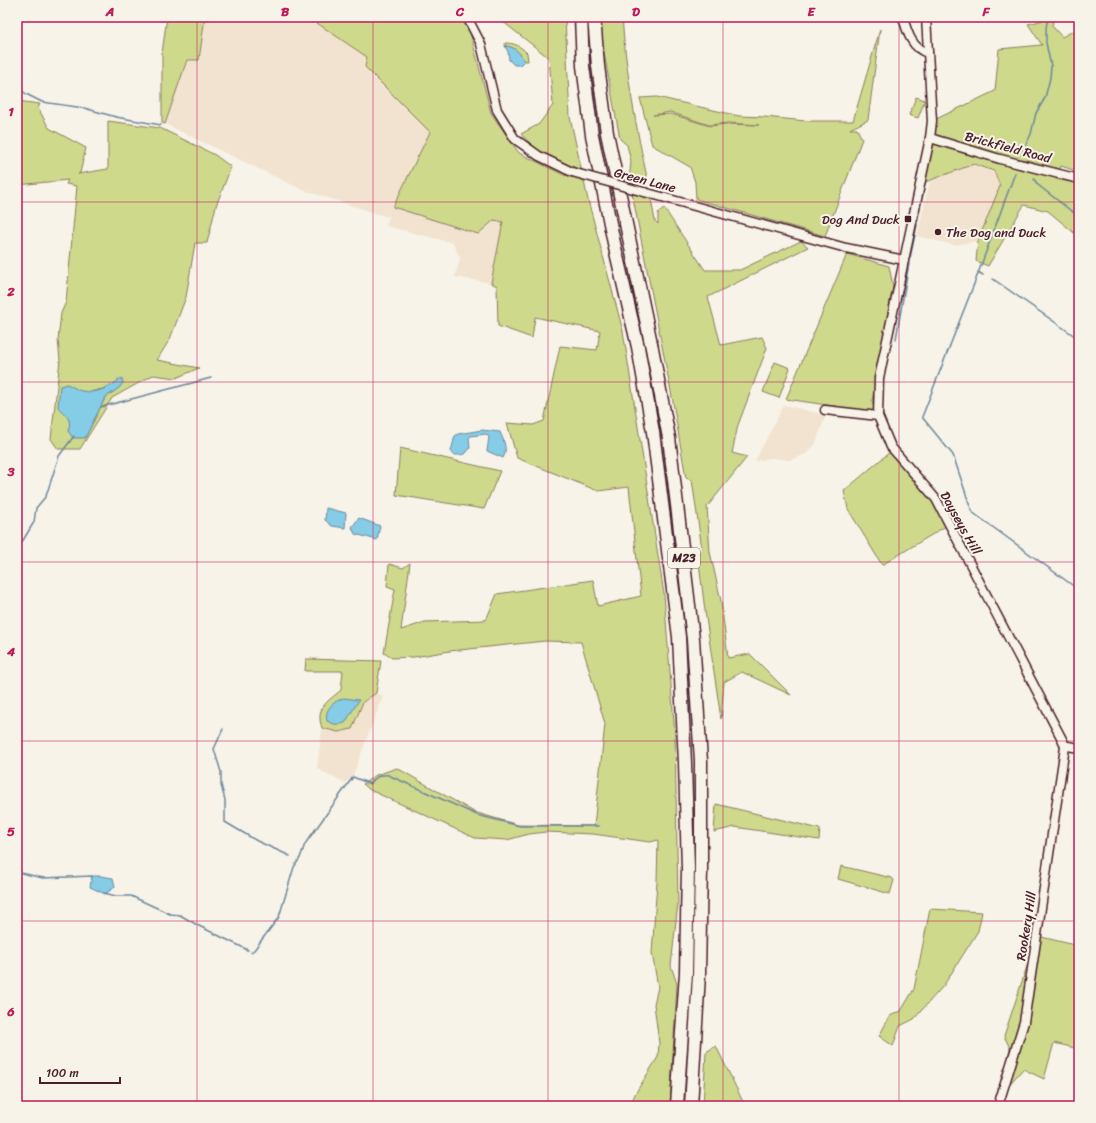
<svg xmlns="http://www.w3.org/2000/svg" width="1096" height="1123" font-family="Sriracha,sans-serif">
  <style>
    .built { fill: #f1e3cf }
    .green { fill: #ced98c; stroke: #8c7c5c; fill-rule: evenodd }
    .water { fill: #85cce6; stroke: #6d879b }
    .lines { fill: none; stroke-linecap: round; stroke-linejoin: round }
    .stream { stroke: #6d879b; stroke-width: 1.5 }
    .minor-casing { stroke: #4a1f2b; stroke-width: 11 }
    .highway-casing { stroke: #4a1f2b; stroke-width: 15 }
    .minor { stroke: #f7f3e8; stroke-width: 8 }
    .highway { stroke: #f7f3e8; stroke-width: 12 }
    .minor-bridge-casing { stroke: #4a1f2b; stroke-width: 11; stroke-linecap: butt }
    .minor-bridge { stroke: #f7f3e8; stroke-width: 8 }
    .grid { fill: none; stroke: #c2185b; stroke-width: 1; stroke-opacity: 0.55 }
    .poi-dot { fill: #4a1f2b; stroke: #f7f3e8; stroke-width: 1.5 }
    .labels { text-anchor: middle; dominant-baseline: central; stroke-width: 4; stroke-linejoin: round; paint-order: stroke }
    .shield { fill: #f7f3e8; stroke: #7e5f64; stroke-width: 1 }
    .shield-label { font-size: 12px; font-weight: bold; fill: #4a1f2b }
    .street-label { font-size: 13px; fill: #4a1f2b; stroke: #f7f3e8 }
    .poi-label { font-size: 13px; fill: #4a1f2b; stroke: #f7f3e8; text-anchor: end }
    .neatline { fill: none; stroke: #c2185b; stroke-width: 1.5 }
    .grid-label { font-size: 13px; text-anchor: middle; font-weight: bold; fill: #c2185b }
  </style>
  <rect width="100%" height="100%" fill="#f7f3e8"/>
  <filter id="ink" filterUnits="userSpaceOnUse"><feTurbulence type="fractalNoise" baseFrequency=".025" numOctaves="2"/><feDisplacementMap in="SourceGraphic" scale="8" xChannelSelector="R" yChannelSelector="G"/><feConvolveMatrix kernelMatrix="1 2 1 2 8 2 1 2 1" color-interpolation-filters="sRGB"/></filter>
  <g filter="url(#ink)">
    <g class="built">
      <path d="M205,17h99l10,4 53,36 -2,10 65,65 64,88 9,2 -12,61 -36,-6 5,-19 -7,-15 -67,-17 4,-12 -2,3 -85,-27 -138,-66 22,-64h12z"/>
      <path d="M974,164l20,7 6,15 -22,55 -24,4 -37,-9 13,-55z"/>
      <path d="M784,405l42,10 -11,30 -9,9 -17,6 -18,-2 -16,3z"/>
      <path d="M376,693l7,3 -30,79 -7,8 -29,-14 5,-41 16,4 13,-3 12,-27z"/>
    </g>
    <g class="green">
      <path d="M167,17h38l-6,43h-12l-22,64 -3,-1v-70z"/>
      <path d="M304,17h156l10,15 21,81 28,40 47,23 -1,-11c-21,-10 -28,-14 -44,-31l18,-10 14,-19 -4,-47 -52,-41h68l5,100 18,83 35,131 41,263 11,142 3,167 -7,63 6,18 -7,122h-40l5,-12 23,-37 1,-14 -5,-39 4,-17 -6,-34 5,-71 1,-42 -8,2 -57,-8 -47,-2 -17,2 -22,6 -32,-2 -105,-48 -7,-6 13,-9 21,-7 77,44 44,13 76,1 11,-102 -24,-82 -36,-1 -95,10 -36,6 -22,1 -8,-5 11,-64 -8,-3 2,-22 14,4 7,-5 -9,67 24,-8 61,-2 11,-26 96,-14 5,26 43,-10 -12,-109 -31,4 -81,-33 -10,-35 26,2 11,-4 16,-75 37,4 3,-19 -65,-14 -3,21 -34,-12 -1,-40 -6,-3 12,-61 -9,-2 -16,14 -85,-27 37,-75 -65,-65 2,-10 -53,-36z"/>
      <path d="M601,17h21c4,56 14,110 26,165l-19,-1 2,-20 -4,-16 -7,-6 -19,-102z"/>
      <path d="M1043,17h11l-2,9 10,11 17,-9v144l-18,-6 -5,13 23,5v53l-31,-26 -24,-6 -36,61 -12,-5 2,-20 22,-55 -6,-15 -20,-7 -54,20 12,-63 63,-30 4,-42 43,-4 -14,-21 16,-4z"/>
      <path d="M880,29l-12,91 -18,9h7l5,10 -37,97 -129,-37 -1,-17 -5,-15 -38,-22 -12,-47 17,-1 82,19 26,1 41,4h47zM670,112l39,13 19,-2 31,2 -34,-1 -15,2 -39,-12 -18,1z"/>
      <path d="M505,43c10,0 15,3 22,10l1,8h-4c-3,-7 -11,-15 -19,-15z"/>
      <path d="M916,97l9,3 -7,18 -9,-3z"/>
      <path d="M17,101l23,3 -2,4 11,20 37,20 -6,25 -2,1 30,-5v-48l52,7 55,27 16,12 -15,39 -9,37h-12l-9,54 -16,42 -13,21 42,8 -23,10 -23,-3 -41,23 -32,51h-22l-7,-10 9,-79 -2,-20 3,-27 5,-11 11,-116 -11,-2 2,-4 -51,5zM120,379v8l-15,11 -20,40 -17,-7c3,-7 2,-10 -2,-16l24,-23 20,-5z"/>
      <path d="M632,193l19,6 4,22 3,3v-11l6,-5 41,62h35l61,-29 7,6 -100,50 13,48 41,-8 5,11 -29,77 -6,28 15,4 -40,50 3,45 11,49 7,57 22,-4 41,41 -49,-23 -18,10 -3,37 -16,-108 -7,-56 4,-6 -10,-69 -6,-2 -13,-76z"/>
      <path d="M847,254l42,12 4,20 -21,115 3,11 -89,-13z"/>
      <path d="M775,362l15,6 -11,30 -16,-6z"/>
      <path d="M400,448l100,23 -16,38 -88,-14z"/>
      <path d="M891,451l42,50 13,25 -64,39 -34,-56 -4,-18z"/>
      <path d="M306,659l75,2 -5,32 -13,9 -11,27 -14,3 -16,-4c-7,-20 5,-26 19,-38l2,-19h-38z"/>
      <path d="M716,804l104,25 -1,11 -84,-13 -21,5z"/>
      <path d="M841,866l51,12 2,2 -4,14 -52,-15z"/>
      <path d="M930,909l52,3 -4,19 -34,54 -30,34 -14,7 -7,20 -14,-10 11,-20 11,-5 13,-22z"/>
      <path d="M1037,936l42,10v103l-25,-6 -10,36 -21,-10 -17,19 -4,1 8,-41 -6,-12z"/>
      <path d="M716,1046l29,60h-42l3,-54z"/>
    </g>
    <g class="water">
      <path d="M505,46c9,0 16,7 19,15l-4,4h-6l-5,-5 -1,-8z"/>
      <path d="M120,379h2l1,4 -3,4 -15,11 -20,40h-12l-5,-7c5,-13 -3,-15 -10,-24l2,-21 7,-2c5,2 10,6 15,7 15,3 27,-3 38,-12z"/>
      <path d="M482,430l18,2c4,9 8,18 3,26l-16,-7 2,-14 -3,-3 -15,2 -2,2 1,10c-4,7 -8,7 -16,7l-3,-4 4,-15 3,-2z"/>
      <path d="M326,508l20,5 -1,15 -13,-2 -7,-6z"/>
      <path d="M359,518l21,8 -3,14 -22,-6 -3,-7z"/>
      <path d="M344,698l15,2 -14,23c-7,2 -11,2 -18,-2 -3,-12 7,-20 17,-23z"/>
      <path d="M92,876h9l12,2 2,9 -10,7 -15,-7z"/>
    </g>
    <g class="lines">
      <g class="stream">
        <path d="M17,86l9,8 16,8 42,6 32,9 45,8"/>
        <path d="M1023,151l8,-17 5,-21 9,-15 5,-20 1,-12 -5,-23v-15l2,-11"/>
        <path d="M1015,173l-39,106 -54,138 31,38 19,57 107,78"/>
        <path d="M1034,179l4,6 41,32"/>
        <path d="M910,258l7,-33"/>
        <path d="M978,272l5,3"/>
        <path d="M993,279l86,60"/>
        <path d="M896,339l13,-76"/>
        <path d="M101,407l110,-29"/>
        <path d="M17,552l2,-5 15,-25 2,-14 10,-12 13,-40 15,-20"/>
        <path d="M223,729l-9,20 7,23v13l4,15v22l32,19 33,15"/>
        <path d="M17,872l26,6 49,-2v1"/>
        <path d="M104,893l12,3h15l39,18 10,1 19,11 49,24h-2"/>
        <path d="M251,952l3,-2 25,-33 15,-50 6,-9 5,-14 48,-67 17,7c5,-7 10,-10 18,-9l89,40 43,11h79"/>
      </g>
      <g class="minor-casing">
        <g id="minor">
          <path d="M467,17l14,27 16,66 18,29 24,17 33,16"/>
          <path d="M903,17c4,15 9,32 25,36"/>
          <path d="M926,17l6,104 -2,17 -51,240 -1,38 13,31 45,52 127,242 2,6 -41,275 -26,84"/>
          <path d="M930,138l70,21 79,20"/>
          <path d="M644,192l202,56 58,12"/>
          <path d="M825,410l53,6"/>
          <path d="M1065,747l3,-1 11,2"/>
        </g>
      </g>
      <g class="highway-casing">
        <g id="highway">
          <path d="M581,17l2,49 9,69 23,113 23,99 15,85 26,205 6,126 3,105 -2,105 -9,133"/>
          <path d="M594,17l4,49 9,67 45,215 17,90 24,201 8,122v107l-2,107 -8,131"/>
        </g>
      </g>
      <use href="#minor" class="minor"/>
      <use href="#highway" class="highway"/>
      <g class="minor-bridge-casing">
        <path id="minor-bridge" d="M572,172l72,20"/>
      </g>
      <use href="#minor-bridge" class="minor-bridge"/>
    </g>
  </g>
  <path class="grid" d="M197,17v1089M373,17v1089M548,17v1089M723,17v1089M899,17v1089M17,202h1062M17,382h1062M17,562h1062M17,741h1062M17,921h1062"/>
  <g class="poi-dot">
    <rect x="904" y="215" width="8" height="8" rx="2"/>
    <circle cx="938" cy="232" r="4"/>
  </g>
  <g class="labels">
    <rect class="shield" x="668" y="548" width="32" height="20" rx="3"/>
    <g class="shield-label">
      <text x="684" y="558">M23</text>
    </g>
    <g class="street-label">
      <text transform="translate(1008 147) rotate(15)">Brickfield Road</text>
      <text transform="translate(645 180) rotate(15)">Green Lane</text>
      <text transform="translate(961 523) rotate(61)">Dayseys Hill</text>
      <text transform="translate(1026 926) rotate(-81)">Rookery Hill</text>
    </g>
    <g class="poi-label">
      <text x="900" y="219">Dog And Duck</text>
      <text x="946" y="232" text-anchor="start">The Dog and Duck</text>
    </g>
  </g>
  <rect width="1096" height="1123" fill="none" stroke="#f7f3e8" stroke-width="44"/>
  <path d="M40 1077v6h80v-6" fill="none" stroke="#4a1f2b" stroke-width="2"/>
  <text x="46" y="1077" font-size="12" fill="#4a1f2b" stroke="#f7f3e8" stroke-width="3" paint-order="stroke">100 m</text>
  <rect x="22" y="22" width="1052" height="1079" class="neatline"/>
  <g class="grid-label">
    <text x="110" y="16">A</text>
    <text x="285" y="16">B</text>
    <text x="460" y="16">C</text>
    <text x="636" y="16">D</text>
    <text x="811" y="16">E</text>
    <text x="986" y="16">F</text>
    <text x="11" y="116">1</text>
    <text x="11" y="296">2</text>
    <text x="11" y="476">3</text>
    <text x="11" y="656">4</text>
    <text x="11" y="836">5</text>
    <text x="11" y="1016">6</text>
  </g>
</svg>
